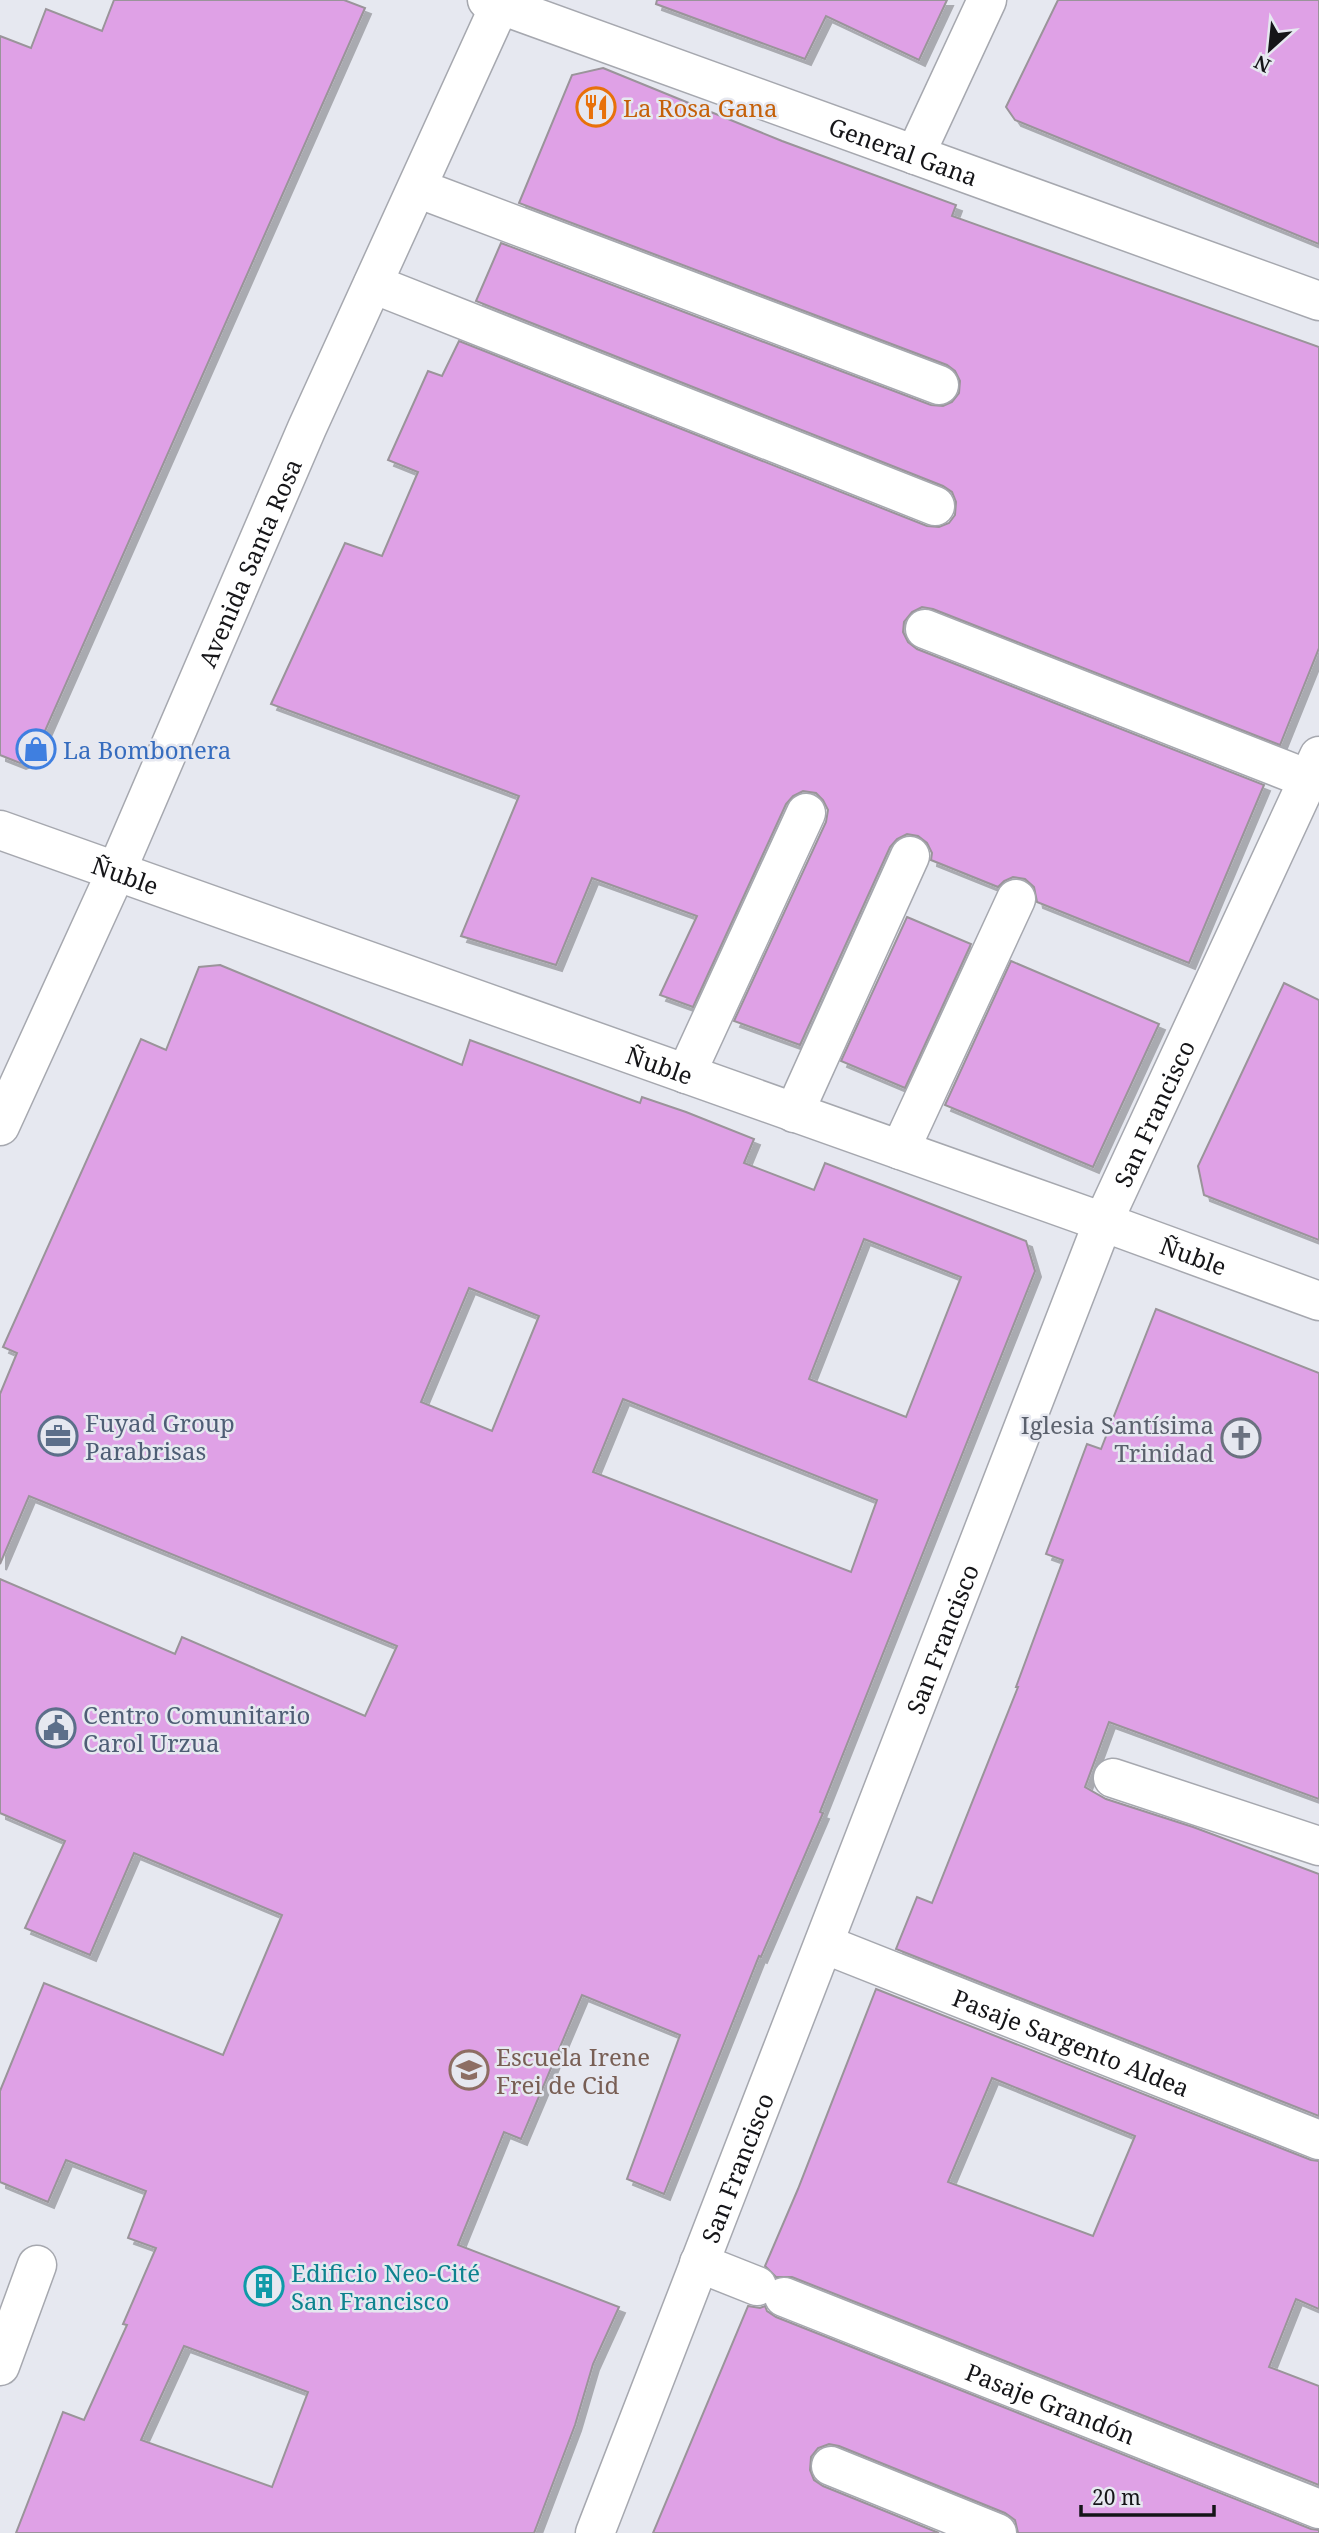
<svg xmlns="http://www.w3.org/2000/svg" width="1319" height="2533" font-family="'Noto Serif',serif">
  <style>
    .building { fill: #dfa1e6; stroke: #9a949a; stroke-width: 2; fill-rule: evenodd; filter: url(#shadow) }
    .lines { fill: none; stroke-linecap: round; stroke-linejoin: round }
    .minor-casing { stroke: #a6a8af; stroke-width: 41 }
    .major-casing { stroke: #a6a8af; stroke-width: 41 }
    .minor { stroke: #fff; stroke-width: 38 }
    .major { stroke: #fff; stroke-width: 38 }
    .labels { text-anchor: middle; dominant-baseline: central; stroke-width: 5; stroke-linejoin: round; paint-order: stroke }
    .food-label { font-size: 24px; fill: #c56008; stroke: #e6e8f0; text-anchor: start }
    .street-label { font-size: 24px; fill: #151518; stroke: #e6e8f0 }
    .shop-label { font-size: 24px; fill: #366cbe; stroke: #e6e8f0; text-anchor: start }
    .service-label { font-size: 24px; fill: #4e5e75; stroke: #e6e8f0; text-anchor: start }
    .worship-label { font-size: 24px; fill: #5b616d; stroke: #e6e8f0; text-anchor: end }
    .education-label { font-size: 24px; fill: #785e54; stroke: #e6e8f0; text-anchor: start }
    .culture-label { font-size: 24px; fill: #0d838f; stroke: #e6e8f0; text-anchor: start }
  </style>
  <defs>
    <filter id="shadow"><feDropShadow dx="6" dy="6" stdDeviation="0" flood-color="#0004"/></filter>
  </defs>
  <rect width="100%" height="100%" fill="#e6e8f0"/>
  <g class="building">
    <path d="M114,0h230l21,8 -332,750 -13,5 -20,-8v-719l31,12 15,-39 56,22z"/>
    <path d="M657,0h290l-28,60 -93,-44 -21,43 -149,-55z"/>
    <path d="M1058,0h261v244l-304,-124 -9,-13z"/>
    <path d="M603,68l179,73 174,64 -4,11 367,131v301l-39,97 -347,-136 -11,-2 -10,5 -8,10 -1,10 5,10 9,7 347,136 -75,178 -152,-61 -3,-15 -9,-8 -12,-2 -9,4 -6,6 -67,-27 1,-7 -5,-10 -9,-7 -11,-2 -10,5 -7,8 -90,198 -66,-24 92,-199 2,-12 -5,-10 -7,-7 -13,-2 -10,5 -7,8 -93,203 -33,-12 37,-79 -105,-38 -36,87 -95,-29 58,-140 -248,-92 74,-161 37,13 36,-84 -30,-12 40,-89 14,5 17,-35 468,185 12,1 10,-4 6,-8 1,-13 -4,-10 -9,-6 -467,-185 25,-58 430,162 12,1 9,-4 7,-9 1,-12 -5,-10 -8,-6 -428,-162 53,-128z"/>
    <path d="M907,917l64,27 -66,144 -64,-27z"/>
    <path d="M1011,961l148,63 -66,143 -148,-62z"/>
    <path d="M220,965l242,100 8,-25 170,63 2,-6 44,15 68,27 -10,24 70,27 11,-27 60,23 141,55 9,30 -215,541 3,1 -62,144 -2,-1 -95,238 -37,-15 53,-144 -98,-40 -61,144 -17,-7 -46,113 161,62 -26,57 -18,61 -41,108h-518l47,-121 21,8 43,-95 -4,-1 33,-76 -28,-10 18,-47 -80,-31 -18,42 -48,-20v-91l44,-108 179,72 59,-140 -148,-62 -44,102 -65,-27 40,-87 -65,-28v-234l175,75 7,-17 183,79 32,-70 -368,-150 -29,68v-170l17,-41 -14,-6 138,-308 25,11 33,-83zM864,1239l97,38 -55,140 -97,-38zM469,1288l70,28 -47,115 -71,-29zM623,1399l254,101 -26,72 -258,-100zM184,2346l124,46 -36,95 -131,-47z"/>
    <path d="M1284,983l35,17v240l-115,-45 -6,-29z"/>
    <path d="M1156,1309l163,64v426l-210,-77 -24,65 21,12 87,28 126,47v242l-423,-167 21,-52 15,6 86,-216h-2l47,-127 -17,-6 41,-110 14,5z"/>
    <path d="M876,1989l435,171 8,1v148l-23,-10 -27,68 50,19v99l-527,-208h-16l-11,-11 33,-77zM992,2078l143,58 -42,100 -145,-54z"/>
    <path d="M748,2306l12,2 5,-2 2,5 9,6 535,212 8,1v3h-301l-3,-13 -10,-7 -166,-67 -10,-2 -11,4 -7,9 -1,13 4,10 9,6 116,47h-286z"/>
  </g>
  <g class="lines">
    <g class="minor-casing">
      <g id="minor">
        <path id="s1" d="M487,0l832,301"/>
        <path d="M915,155l72,-155"/>
        <path d="M417,188l522,197"/>
        <path d="M373,284l562,222"/>
        <path d="M925,629l383,150"/>
        <path d="M686,1074l120,-261"/>
        <path d="M794,1113l116,-257"/>
        <path d="M900,1150l116,-251"/>
        <path d="M1113,1778l206,68"/>
        <path id="s2" d="M824,1944l495,196"/>
        <path d="M699,2263l58,23"/>
        <path id="s3" d="M784,2297l535,212"/>
        <path d="M0,2366l37,-101"/>
        <path d="M831,2466l166,67"/>
      </g>
    </g>
    <g class="major-casing">
      <g id="major">
        <path id="s4" d="M0,830l1103,392 216,79"/>
        <path id="s5" d="M0,1126l116,-254 191,-444 195,-428"/>
        <path id="s6" d="M595,2533l508,-1311 216,-466"/>
      </g>
    </g>
    <use href="#minor" class="minor"/>
    <use href="#major" class="major"/>
  </g>
  <defs>
    <g id="restaurant-ring" transform="scale(2.0125)"><circle r="9.5" fill="#e6e8f0" stroke="#e8710a" stroke-width="1.5"/><path d="M-5-6h1v4h1v-4h1v4h1v-4h1v5L-1.5 .5V6h-2V.5L-5-1ZM5-6V6H3V1.5H1.5Q1.5-4 5-6Z" fill="#e8710a"/></g>
    <g id="shop-ring" transform="scale(2.0125)"><circle r="9.5" fill="#e6e8f0" stroke="#3f7fe0" stroke-width="1.5"/><path d="M-5-2.5h2.3a2.7 3.5 0 0 1 5.4 0H5L5.5 6h-11ZM-1.5-2.5h3a1.5 2.3 0 0 0-3 0Z" fill="#3f7fe0"/></g>
    <g id="office-ring" transform="scale(2.0125)"><circle r="9.5" fill="#e6e8f0" stroke="#5c6f8a" stroke-width="1.5"/><path d="M-6-3h4V-5.5h4V-3h4V5H-6ZM-1-4.5V-3h2v-1.5ZM-6 0V1H6V0Z" fill="#5c6f8a"/></g>
    <g id="church-ring" transform="scale(2.0125)"><circle r="9.5" fill="#e6e8f0" stroke="#6b7280" stroke-width="1.5"/><path d="M-1.2-6h2.4v3.5h3.3v2.4h-3.3V6h-2.4V-.1h-3.3v-2.4h3.3Z" fill="#6b7280"/></g>
    <g id="civic-ring" transform="scale(2.0125)"><circle r="9.5" fill="#e6e8f0" stroke="#5c6f8a" stroke-width="1.5"/><path d="M-.6-6.5H3V-4.5H.6V-3L4-1V1h2V6H-6V1h2V-1L-.6-3ZM-1.2 2.5V6h2.4V2.5Z" fill="#5c6f8a"/></g>
    <g id="school-ring" transform="scale(2.0125)"><circle r="9.5" fill="#e6e8f0" stroke="#8d6e63" stroke-width="1.5"/><path d="M0-5L7-2L0 1L-7-2ZM-4 1L0 2.5L4 1V4Q0 6-4 4Z" fill="#8d6e63"/></g>
    <g id="building-ring" transform="scale(2.0125)"><circle r="9.5" fill="#e6e8f0" stroke="#0f9aa8" stroke-width="1.5"/><path d="M-4-6H4V6H1V3H-1V6H-4ZM-2.5-4.3h1.7v1.8h-1.7ZM.8-4.3h1.7v1.8H.8ZM-2.5-1h1.7V.8h-1.7ZM.8-1h1.7V.8H.8Z" fill="#0f9aa8"/></g>
  </defs>
  <g fill-rule="evenodd">
    <use href="#restaurant-ring" x="596" y="107"/>
    <use href="#shop-ring" x="36" y="749"/>
    <use href="#office-ring" x="58" y="1436"/>
    <use href="#church-ring" x="1241" y="1438"/>
    <use href="#civic-ring" x="56" y="1728"/>
    <use href="#school-ring" x="469" y="2070"/>
    <use href="#building-ring" x="264" y="2286"/>
  </g>
  <g class="labels">
    <g class="food-label">
      <text x="623" y="107">La Rosa Gana</text>
    </g>
    <g class="street-label">
      <text stroke="none"><textPath href="#s1" startOffset="443">General Gana</textPath></text>
      <text stroke="none"><textPath href="#s5" startOffset="616">Avenida Santa Rosa</textPath></text>
      <text stroke="none"><textPath href="#s4" startOffset="133">Ñuble</textPath></text>
      <text stroke="none"><textPath href="#s4" startOffset="700">Ñuble</textPath></text>
      <text stroke="none"><textPath href="#s6" startOffset="1526">San Francisco</textPath></text>
      <text stroke="none"><textPath href="#s4" startOffset="1267">Ñuble</textPath></text>
      <text stroke="none"><textPath href="#s6" startOffset="959">San Francisco</textPath></text>
      <text stroke="none"><textPath href="#s2" startOffset="266">Pasaje Sargento Aldea</textPath></text>
      <text stroke="none"><textPath href="#s6" startOffset="392">San Francisco</textPath></text>
      <text stroke="none"><textPath href="#s3" startOffset="287">Pasaje Grandón</textPath></text>
    </g>
    <g class="shop-label">
      <text x="63" y="749">La Bombonera</text>
    </g>
    <g class="service-label">
      <text x="85" y="1422">Fuyad Group<tspan x="85" dy="28">Parabrisas</tspan></text>
      <text x="83" y="1714">Centro Comunitario<tspan x="83" dy="28">Carol Urzua</tspan></text>
    </g>
    <g class="worship-label">
      <text x="1214" y="1424">Iglesia Santísima<tspan x="1214" dy="28">Trinidad</tspan></text>
    </g>
    <g class="education-label">
      <text x="496" y="2056">Escuela Irene<tspan x="496" dy="28">Frei de Cid</tspan></text>
    </g>
    <g class="culture-label">
      <text x="291" y="2272">Edificio Neo-Cité<tspan x="291" dy="28">San Francisco</tspan></text>
    </g>
  </g>
  <g transform="translate(1270 49) rotate(207)" stroke="#e6e8f0" stroke-width="5" paint-order="stroke">
  <path d="M0-5L12 26L0 18L-12 26Z" fill="#151518"/>
  <text y="-10" font-size="19" font-weight="bold" text-anchor="middle" fill="#151518">N</text>
  </g>
  <path d="M1081 2505v10h133v-10" fill="none" stroke="#151518" stroke-width="3.5"/>
  <text x="1092" y="2505" font-size="21" fill="#151518" stroke="#e6e8f0" stroke-width="5" paint-order="stroke">20 m</text>
</svg>
